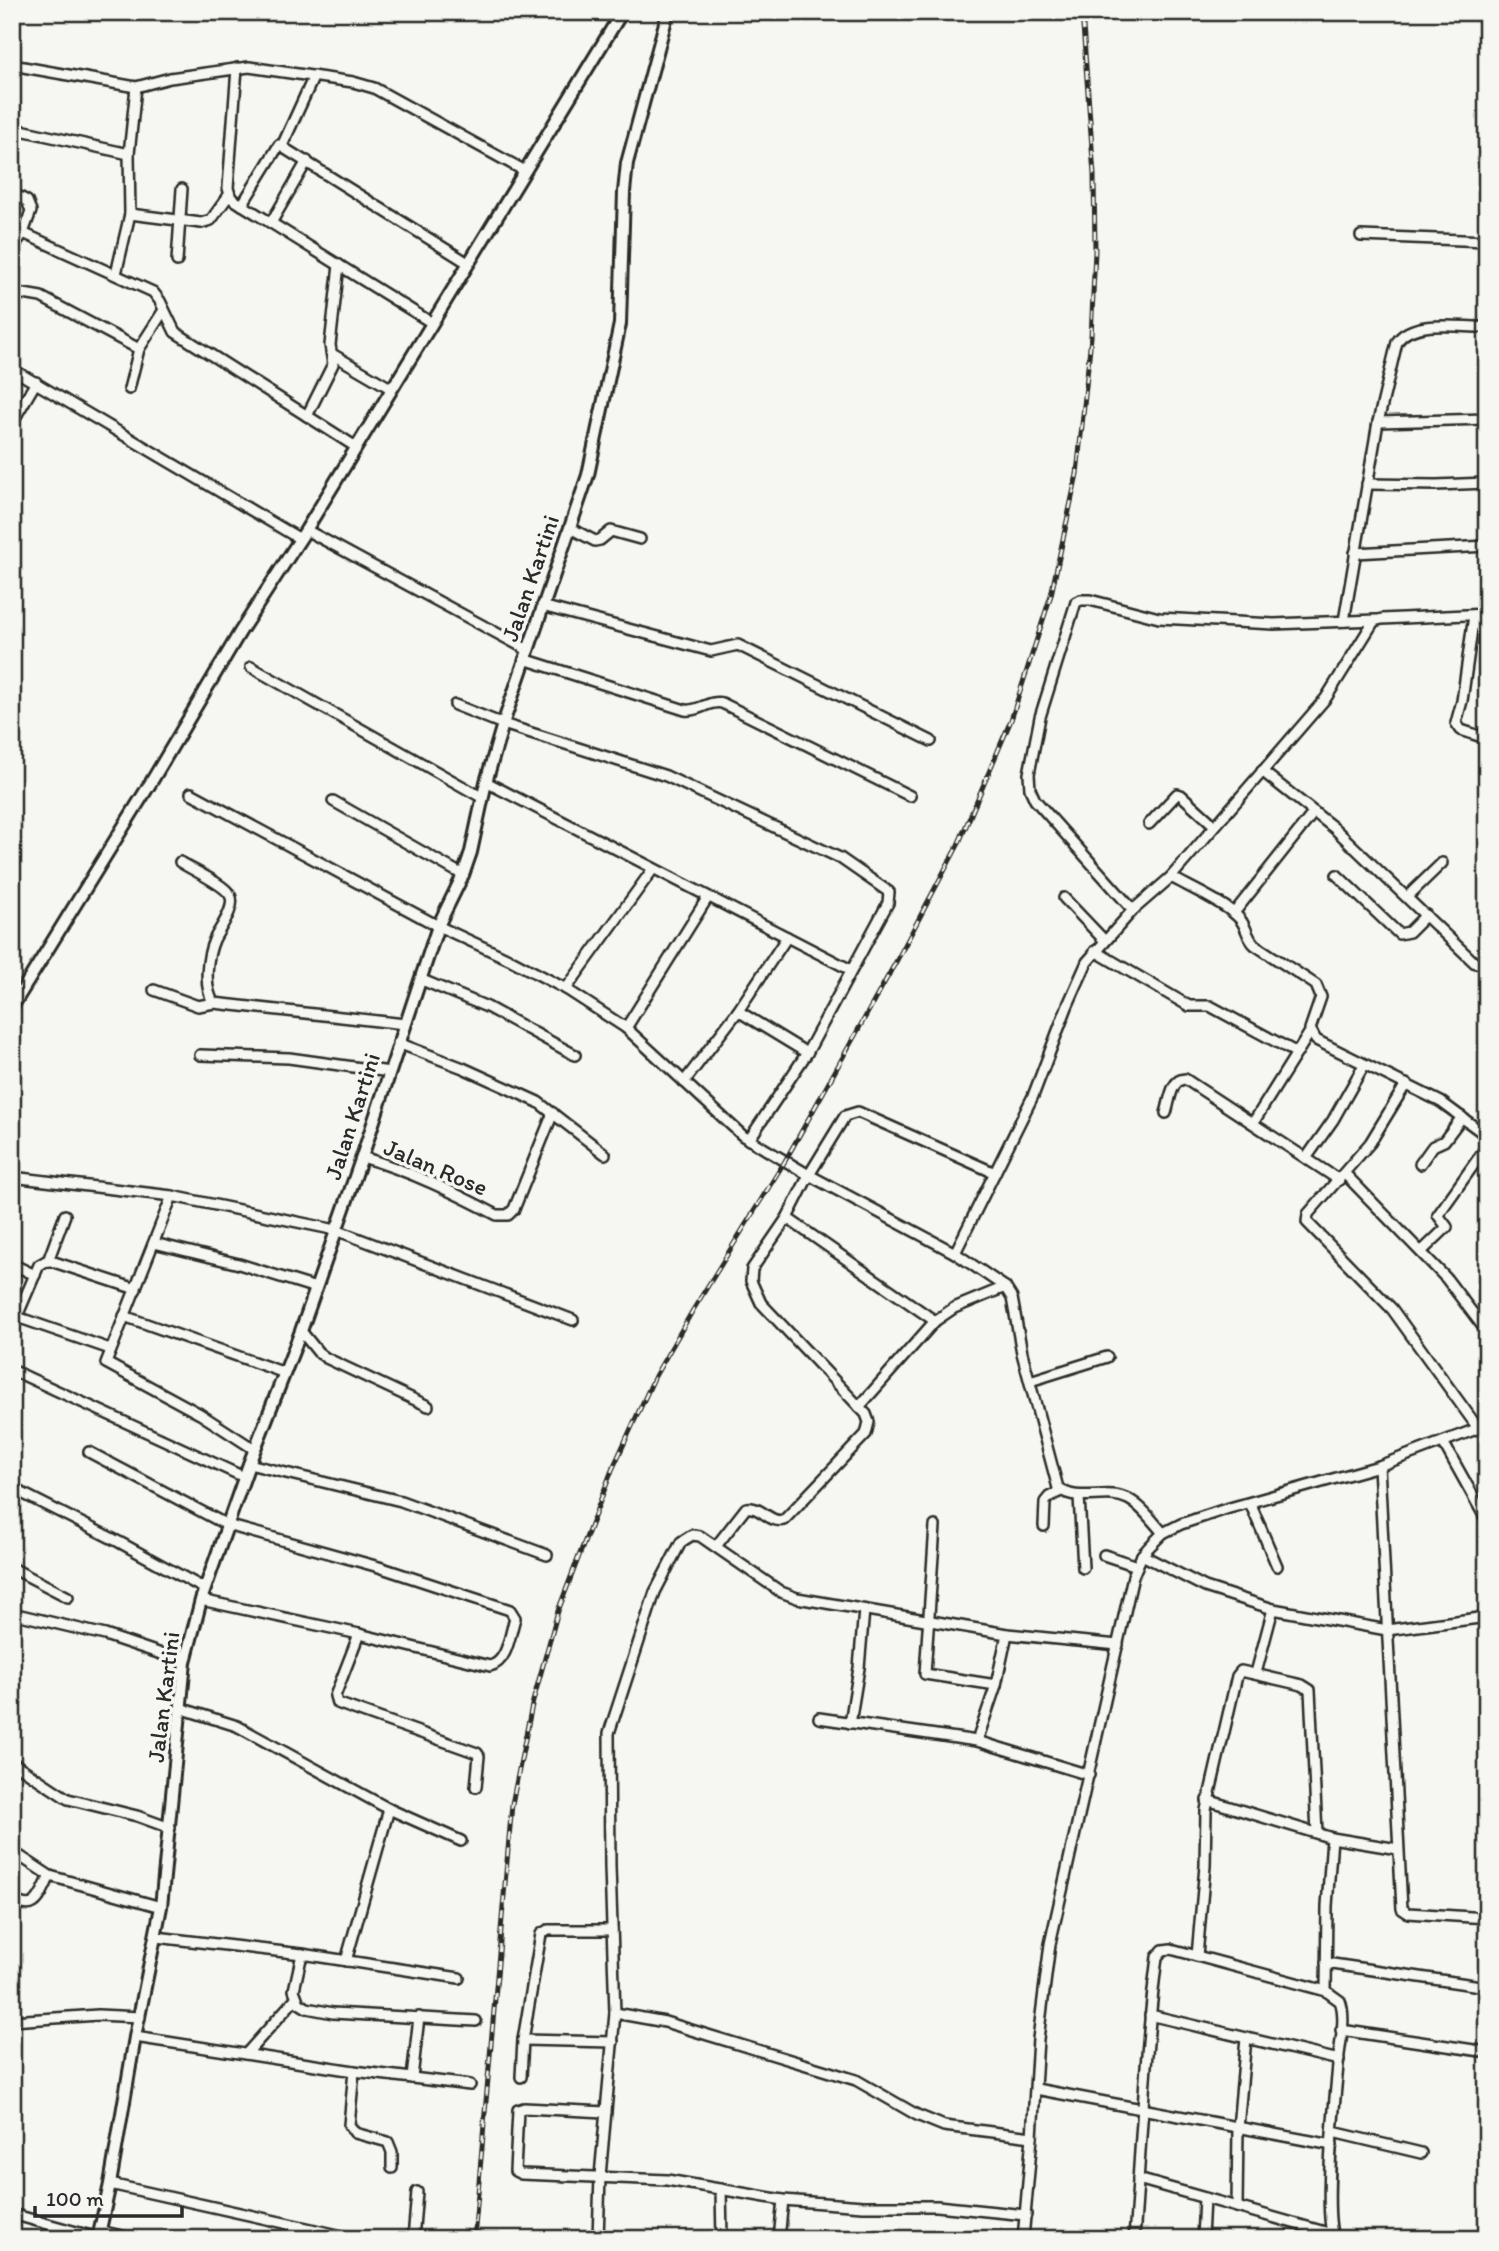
<svg xmlns="http://www.w3.org/2000/svg" width="1499" height="2251" font-family="Itim,sans-serif">
  <style>
    .lines { fill: none; stroke-linecap: round; stroke-linejoin: round }
    .minor-casing { stroke: #2b2b2b; stroke-width: 14 }
    .tertiary-casing { stroke: #2b2b2b; stroke-width: 16 }
    .minor { stroke: #f6f6f2; stroke-width: 9 }
    .tertiary { stroke: #f6f6f2; stroke-width: 10 }
    .rail-casing { stroke: #2b2b2b; stroke-width: 5 }
    .rail { stroke: #f6f6f2; stroke-width: 2.5; stroke-dasharray: 8; stroke-linecap: butt }
    .labels { text-anchor: middle; dominant-baseline: central; stroke-width: 7; stroke-linejoin: round; paint-order: stroke }
    .street-label { font-size: 24px; fill: #2b2b2b; stroke: #f6f6f2 }
  </style>
  <rect width="100%" height="100%" fill="#f6f6f2"/>
  <filter id="ink" filterUnits="userSpaceOnUse"><feTurbulence type="fractalNoise" baseFrequency=".0143" numOctaves="2"/><feDisplacementMap in="SourceGraphic" scale="14" xChannelSelector="R" yChannelSelector="G"/><feConvolveMatrix kernelMatrix="1 2 1 2 8 2 1 2 1" color-interpolation-filters="sRGB"/></filter>
  <g filter="url(#ink)">
    <g class="lines">
      <g class="minor-casing">
        <g id="minor">
          <path d="M12,65l124,22 34,-9 79,-11 104,15 21,6 151,83"/>
          <path d="M237,68l-9,120 3,10 201,125"/>
          <path d="M12,128l117,26"/>
          <path d="M282,146l32,-70"/>
          <path d="M12,193l15,8 4,10 -8,22 -11,17"/>
          <path d="M242,205l37,-60 189,118"/>
          <path d="M130,214l71,9 10,-3 18,-25"/>
          <path d="M271,223l36,-62"/>
          <path d="M23,233l130,59 7,9 15,31 181,115"/>
          <path d="M1361,236l126,5"/>
          <path d="M177,261l5,-72"/>
          <path d="M116,274l14,-60 -1,-60 7,-67"/>
          <path d="M12,292l29,5 98,52"/>
          <path d="M332,354l60,35"/>
          <path d="M12,369l288,170"/>
          <path d="M129,389l10,-40 25,-39"/>
          <path d="M307,416l26,-52 -3,-19 9,-80"/>
          <path d="M1378,422l109,-3"/>
          <path d="M12,423l24,-41"/>
          <path d="M1367,484l69,1 51,-2"/>
          <path d="M570,528l25,13 5,-1 11,-9 29,8"/>
          <path d="M306,530l222,120"/>
          <path d="M1355,553l132,-7"/>
          <path d="M542,606l169,45 27,-6 193,96"/>
          <path d="M1474,615l-12,86 -6,22 5,7 18,6"/>
          <path d="M1344,621l34,-199 19,-80c15,-24 64,-14 90,-15"/>
          <path d="M524,659l161,51c14,2 24,-10 37,-7l188,93"/>
          <path d="M251,667l232,131"/>
          <path d="M455,705l48,19 163,52 174,82 49,34 -1,11 -81,150 -58,87"/>
          <path d="M1262,771l72,57 141,135 12,1"/>
          <path d="M486,782l301,155 -49,74 -54,71"/>
          <path d="M191,793l247,133 73,34 55,29 60,39 117,108 66,39 146,78 50,34 7,11 10,55 36,135c21,16 48,0 70,11 14,7 25,23 35,34"/>
          <path d="M333,801l130,74"/>
          <path d="M1149,824l28,-30 4,1 33,30"/>
          <path d="M180,862c12,8 44,22 50,33 7,12 -11,34 -16,45 -7,16 -11,48 0,63l191,21"/>
          <path d="M1337,875l62,59 10,-2 17,-17"/>
          <path d="M1171,877c18,10 54,26 67,40 9,8 8,20 17,28l61,40 5,12 -11,32 6,11 125,62 46,34"/>
          <path d="M1407,897l35,-34"/>
          <path d="M1064,898l40,42"/>
          <path d="M1133,910l-98,-110 -5,-11 -1,-15 11,-57 36,-115 5,-2h9l69,18 115,6 102,-4"/>
          <path d="M1234,913l80,-101"/>
          <path d="M787,937l64,33"/>
          <path d="M1095,951l94,55h21l87,47"/>
          <path d="M422,980l65,27 88,48"/>
          <path d="M566,989l87,-120"/>
          <path d="M154,990l44,16 16,-3"/>
          <path d="M738,1011l69,42"/>
          <path d="M626,1028l82,-131"/>
          <path d="M398,1043l65,25 75,34 67,52"/>
          <path d="M200,1055l89,3 101,14"/>
          <path d="M1406,1084l-36,59 -62,71 -1,8 85,87 86,119"/>
          <path d="M1166,1113c4,-12 5,-34 19,-34l154,101"/>
          <path d="M1253,1123l57,-91"/>
          <path d="M362,1157c48,14 91,35 135,58h11l6,-6 39,-96"/>
          <path d="M1307,1157l26,-37 31,-55"/>
          <path d="M1420,1164l13,-18 11,-5 18,-24"/>
          <path d="M1345,1174l101,104 41,54"/>
          <path d="M12,1177l160,19 164,34 237,90"/>
          <path d="M172,1196l-66,167 94,51 54,35"/>
          <path d="M787,1218l148,103"/>
          <path d="M154,1243l85,21 77,24"/>
          <path d="M1421,1252l26,-25 -9,-12 49,-69"/>
          <path d="M955,1253l78,-157 34,-89 20,-45 46,-52 38,-33 155,-179 48,-77 8,-2 105,-5"/>
          <path d="M48,1261l17,-46"/>
          <path d="M12,1264l23,11"/>
          <path d="M124,1316l161,57"/>
          <path d="M17,1317l93,32"/>
          <path d="M12,1328l27,-63 7,-4h5l85,28"/>
          <path d="M301,1331l17,21 8,6 102,48"/>
          <path d="M12,1370l232,107"/>
          <path d="M1030,1381l77,-24"/>
          <path d="M859,1407l76,-86 19,-13 51,-21"/>
          <path d="M1443,1442l44,79"/>
          <path d="M89,1452l138,73 152,42 131,43 5,8c-5,15 -7,44 -25,48l-131,-32 -158,-34"/>
          <path d="M249,1464l152,37 146,54"/>
          <path d="M1379,1466l23,443 6,4 79,5"/>
          <path d="M12,1488l107,54 86,47"/>
          <path d="M1079,1496l4,72"/>
          <path d="M1250,1503l27,63"/>
          <path d="M935,1526l-10,148 71,11"/>
          <path d="M1044,1526l1,-24 4,-5 12,-6"/>
          <path d="M717,1545l29,-37c15,-3 23,16 38,12l82,-86 3,-12 -3,-8 -105,-111 -10,-22 1,-12 35,-51 22,-43 36,-59 13,-4 137,61"/>
          <path d="M1104,1555l33,11"/>
          <path d="M1142,1555l63,32 68,22 114,21 100,-13"/>
          <path d="M12,1568l56,29"/>
          <path d="M12,1613l93,22 80,27"/>
          <path d="M359,1634l-24,62 2,7 140,50 2,3 -3,31"/>
          <path d="M1256,1673l17,-64"/>
          <path d="M180,1708l57,18 152,83 72,32"/>
          <path d="M819,1718l158,23 112,34"/>
          <path d="M850,1723l9,-55 5,-58"/>
          <path d="M977,1741l19,-56 11,-51"/>
          <path d="M12,1762l56,37 69,17 33,12"/>
          <path d="M1207,1800l125,38 66,11"/>
          <path d="M12,1851l38,25 111,31"/>
          <path d="M12,1898c24,18 28,-3 38,-22"/>
          <path d="M156,1937l146,17 157,24"/>
          <path d="M302,1954l-8,36 5,13 8,5 26,5 143,8"/>
          <path d="M1197,1956l8,-90 1,-56 31,-134 4,-5 61,14 8,5 7,143"/>
          <path d="M346,1961l43,-152"/>
          <path d="M1326,1963l161,24"/>
          <path d="M1326,1991l1,-85 5,-68"/>
          <path d="M615,2013l50,9 191,58 61,35 27,11 88,11"/>
          <path d="M1150,2015l189,45"/>
          <path d="M12,2021l86,-6 42,2"/>
          <path d="M1341,2030l146,22"/>
          <path d="M135,2037l219,34 116,14"/>
          <path d="M523,2040l90,2"/>
          <path d="M246,2054l50,-56"/>
          <path d="M354,2071l-5,54 6,8 33,9 4,10v16"/>
          <path d="M521,2077l2,-37 18,-106 7,-4h64"/>
          <path d="M412,2078l7,-61"/>
          <path d="M1036,2089l296,56"/>
          <path d="M606,2112l-82,-4 -6,2 -3,61 6,3 146,6 116,20 80,6h74l89,9"/>
          <path d="M1333,2132l88,21"/>
          <path d="M1138,2179l194,55"/>
          <path d="M110,2184l246,55"/>
          <path d="M721,2189l1,50"/>
          <path d="M1237,2207l1,-79 8,-90"/>
          <path d="M12,2214l86,24"/>
          <path d="M100,2231l35,8"/>
          <path d="M413,2239l4,-47"/>
          <path d="M598,2239l2,-63 15,-163 -5,-146 -1,-134 46,-141 26,-50 11,-7 8,1 81,56 16,6 210,36 111,11"/>
          <path d="M779,2239l4,-39"/>
          <path d="M1023,2239l9,-102 6,-98 12,-95 83,-368 9,-21 7,-8 14,-14 18,-9 45,-15 153,-43 108,-41"/>
          <path d="M1134,2239c7,-94 11,-188 23,-282l6,-7 8,-1 155,42 14,10c6,15 1,38 -1,54 -3,34 -17,159 -5,184"/>
          <path d="M1202,2239l2,-41"/>
        </g>
      </g>
      <g class="tertiary-casing">
        <g id="tertiary">
          <path d="M12,1007l141,-228 87,-147 66,-102 316,-518"/>
          <path d="M98,2239l12,-55 25,-147 26,-130 24,-245 16,-62 48,-136 52,-133 61,-174 76,-231 25,-51 8,-23 15,-70 17,-58 85,-249 32,-151 4,-132 3,-29 41,-151"/>
        </g>
      </g>
      <use href="#minor" class="minor"/>
      <use href="#tertiary" class="tertiary"/>
      <g class="rail-casing">
        <path id="rail" d="M474,2239l38,-435 20,-99 26,-94 54,-141 43,-94 38,-66 92,-149 112,-201 61,-115 53,-125 40,-125 26,-121 14,-137 4,-86 -1,-76 -12,-163"/>
      </g>
      <use href="#rail" class="rail"/>
    </g>
  </g>
  <g class="labels">
    <g class="street-label">
      <text transform="translate(530 578) rotate(-71)">Jalan Kartini</text>
      <text transform="translate(352 1116) rotate(-72)">Jalan Kartini</text>
      <text transform="translate(436 1167) rotate(23)">Jalan Rose</text>
      <text transform="translate(163 1697) rotate(-83)">Jalan Kartini</text>
    </g>
  </g>
  <rect width="1499" height="2251" fill="none" stroke="#f6f6f2" stroke-width="42"/>
  <rect x="21" y="21" width="1457" height="2209" fill="none" stroke="#2b2b2b" stroke-width="2.5" filter="url(#ink)"/>
  <path d="M35 2206v10h147v-10" fill="none" stroke="#2b2b2b" stroke-width="3.5"/>
  <text x="46" y="2206" font-size="21" fill="#2b2b2b" stroke="#f6f6f2" stroke-width="5" paint-order="stroke">100 m</text>
</svg>
